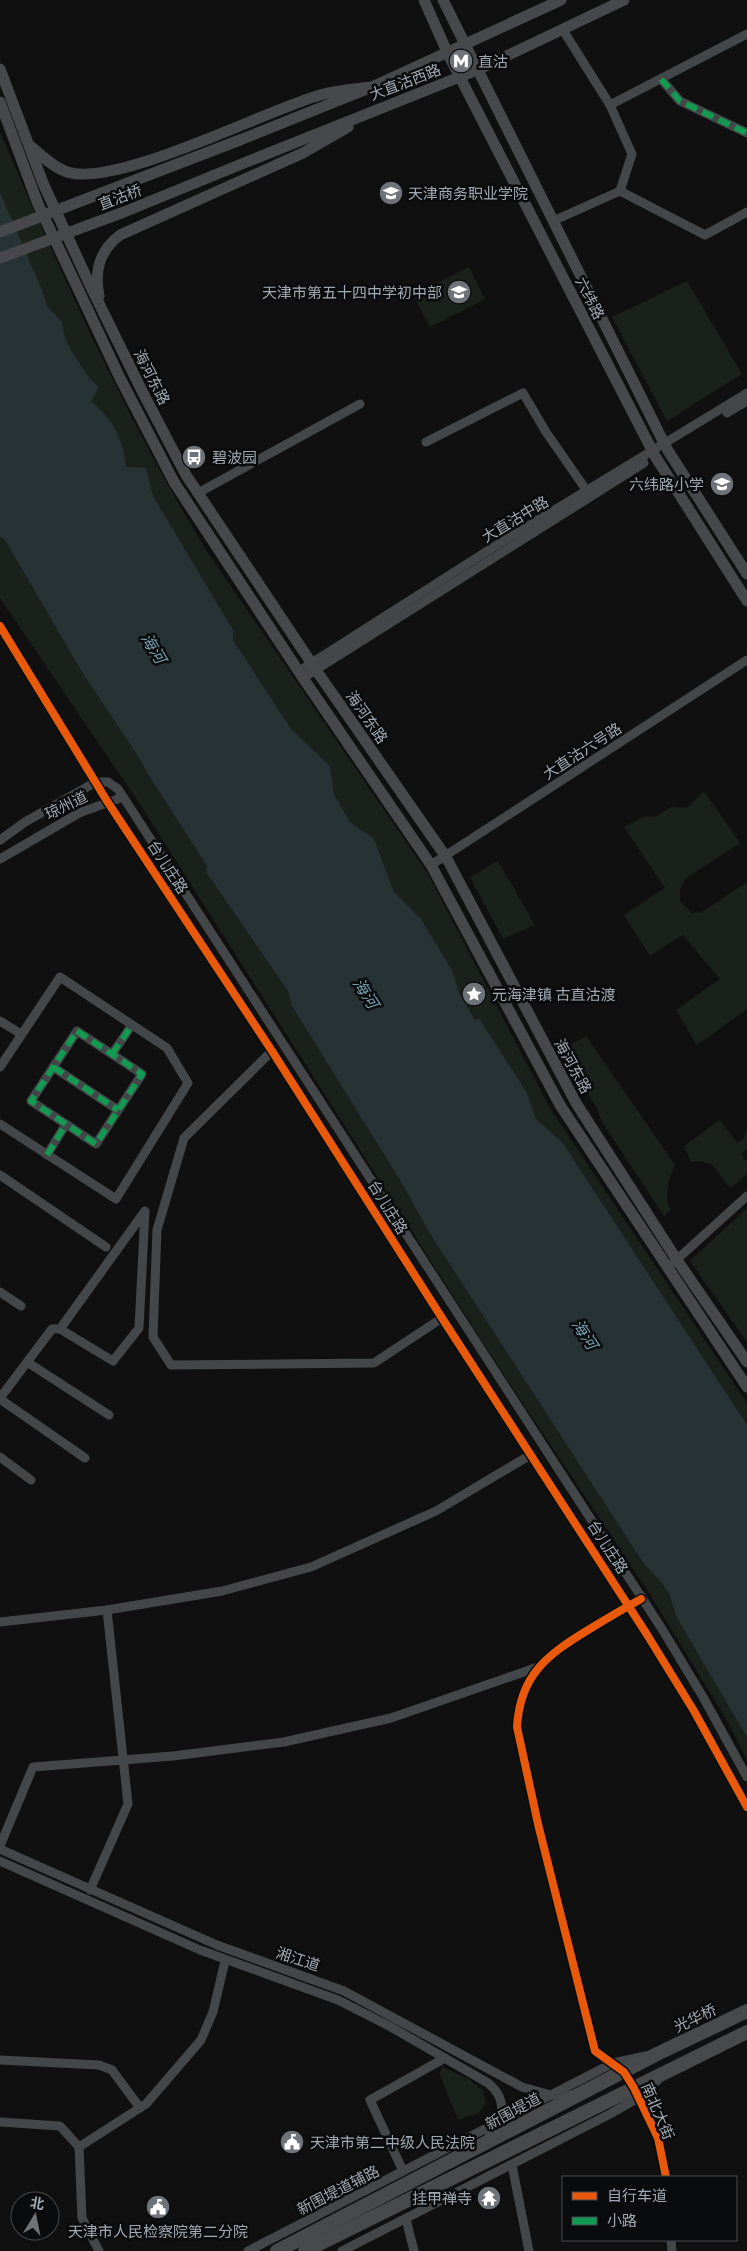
<svg xmlns="http://www.w3.org/2000/svg" width="747" height="2251" font-family="'Archivo Narrow','Noto Sans SC',sans-serif">
  <style>
    .green { fill: #1a201a }
    .water { fill: #273235 }
    .lines { fill: none; stroke-linecap: round; stroke-linejoin: round }
    .minor { stroke: #444749; stroke-width: 9 }
    .major { stroke: #46484b; stroke-width: 11 }
    .highway { stroke: #47494a; stroke-width: 14 }
    .major-bridge { stroke: #46484b; stroke-width: 11 }
    .quiet { stroke: #139951; stroke-width: 6; stroke-dasharray: 12 6; stroke-linecap: butt }
    .cycleway-casing { stroke: #0a0b0c; stroke-width: 11 }
    .cycleway { stroke: #e8590c; stroke-width: 8 }
    .labels { text-anchor: middle; dominant-baseline: central; stroke-width: 5; stroke-linejoin: round; paint-order: stroke }
    .poi-label { font-size: 15px; fill: #a0a9b2; stroke: #0a0b0c; text-anchor: start }
    .street-label { font-size: 15px; fill: #a0a9b2; stroke: #0a0b0c }
    .water-label { font-size: 16px; font-style: italic; fill: #769fae; stroke: #0a0b0c }
  </style>
  <rect width="100%" height="100%" fill="#101010"/>
  <g class="green">
    <path d="M0,132c62,143 126,288 208,421l220,321 122,234 197,295v357l-18,-36 -81,-133 -156,-234 -351,-551 -141,-208z"/>
    <path d="M469,267l16,32 -55,28 -17,-32z"/>
    <path d="M687,281l55,93 -75,47 -55,-104z"/>
    <path d="M704,791l36,52 -54,35 -6,11v12l12,12 10,-1 45,-30v127l-50,36 -21,-35 44,-31 -37,-44 -33,21 -26,-41 41,-27 -41,-61 19,-10 14,-1 14,-9 16,1z"/>
    <path d="M498,861l37,64 -32,14 -33,-62z"/>
    <path d="M586,1036l89,129c-6,13 -12,32 -4,45l-7,6 -62,-94 -6,-15 -35,-57z"/>
    <path d="M720,1120l17,23 8,-6 2,-12v23l-6,6 6,8v12l-15,13 -5,-2 -14,-20 -14,-4 -8,1 -7,-16z"/>
    <path d="M747,1208v134l-57,-81z"/>
    <path d="M443,2067l26,12 14,12 3,12 -7,10 -21,7 -19,-47z"/>
  </g>
  <path class="water" d="M0,192l42,98 5,16 15,16 3,16 7,14 18,27 9,8 -8,14c22,19 32,37 35,66l20,1 7,28 80,134v10l58,89 39,37 4,28 16,28 24,17 20,53 27,27 32,53 5,19 17,29 4,-2 48,75 9,26 26,23 185,283v312l-70,-119 -8,-25 -7,-10 -18,-19 -215,-332 -26,-47 -111,-179 -4,-15 -82,-119 1,-6 -59,-92 -10,-18 -56,-84 -77,-132 -5,-3z"/>
  <g class="lines">
    <g class="minor">
      <path d="M563,30l47,75 22,49 -12,37"/>
      <path d="M661,79l19,22 67,32"/>
      <path d="M610,105l137,-71"/>
      <path d="M553,221l67,-30 85,44 42,-23"/>
      <path d="M727,413l20,-12"/>
      <path d="M426,442l97,-49 23,39 43,62"/>
      <path d="M198,493l162,-89"/>
      <path d="M0,626l107,175 165,250 170,267 204,315 48,78 53,96"/>
      <path d="M299,671l193,-123 255,-155"/>
      <path d="M303,678l341,-215"/>
      <path d="M0,840l25,-18 71,-40h12l10,7 544,840 41,68 44,80"/>
      <path d="M0,859l79,-46 44,-16"/>
      <path d="M431,865l316,-205"/>
      <path d="M0,1021l21,13"/>
      <path d="M77,1031l65,43 -46,70 -65,-43z"/>
      <path d="M272,1051l-88,87 -27,92 -4,107 18,28 203,-2 68,-45"/>
      <path d="M112,1054l20,-29"/>
      <path d="M0,1067l60,-90 107,71 21,35 -72,116 -116,-75"/>
      <path d="M53,1067l65,43"/>
      <path d="M47,1155l19,-31"/>
      <path d="M0,1175l106,72"/>
      <path d="M673,1263l74,-67"/>
      <path d="M0,1292l21,14"/>
      <path d="M27,1362l82,53"/>
      <path d="M0,1398l52,-69h8l53,32 26,-33 6,-117 -85,118"/>
      <path d="M0,1399l85,59"/>
      <path d="M0,1457l31,23"/>
      <path d="M641,1599c-18,10 -35,20 -53,31 -41,25 -68,45 -71,97l21,97 57,227 29,21 10,16 24,50 8,39"/>
      <path d="M0,1622l107,-12 115,-19 89,-24 125,-56 96,-57"/>
      <path d="M0,1846l33,-79 140,-11 111,-14 107,-24 147,-51"/>
      <path d="M0,1849l217,96 127,46 178,96 29,8h20"/>
      <path d="M0,1861l200,89 138,50 53,27 97,56c23,19 13,38 -2,58"/>
      <path d="M90,1890l38,-86 -21,-194"/>
      <path d="M0,2060l99,5 13,5 28,38"/>
      <path d="M0,2122l60,4 19,21 3,71 17,33"/>
      <path d="M79,2147l67,-43 55,-64 12,-28 12,-51"/>
      <path d="M512,2165l17,86"/>
      <path d="M403,2171l-33,-71 75,-42"/>
      <path d="M406,2219l8,32"/>
      <path d="M671,2240l1,11"/>
      <path d="M248,2251l365,-188 32,-7"/>
      <path d="M342,2251l268,-137 28,-16 20,-18"/>
    </g>
    <g class="major">
      <path d="M424,0l24,54 207,402 92,145"/>
      <path d="M443,0l224,449 80,125"/>
      <path d="M0,69l43,114 46,100 54,110 43,82 130,195 130,187 130,246 101,157 70,102"/>
      <path d="M0,102l38,102 82,174 54,104 129,196 128,187 129,240 187,282"/>
      <path d="M240,140l132,-53 189,-87"/>
      <path d="M30,146c12,9 22,21 37,26 49,16 197,-61 253,-77 17,-5 35,-6 52,-8"/>
      <path d="M249,161l228,-91 147,-70"/>
      <path d="M99,296c-5,-25 0,-45 21,-61l183,-82 45,-26"/>
    </g>
    <g class="highway">
      <path d="M277,2251l380,-197 90,-43"/>
      <path d="M305,2251l442,-219"/>
    </g>
    <g class="major-bridge">
      <path d="M0,232l240,-92"/>
      <path d="M0,258l124,-46 125,-51"/>
    </g>
    <g class="quiet">
      <path d="M661,79l19,22 67,32"/>
      <path d="M77,1031l65,43 -46,70 -65,-43z"/>
      <path d="M112,1054l20,-29"/>
      <path d="M53,1067l65,43"/>
      <path d="M47,1155l19,-31"/>
    </g>
    <g class="cycleway-casing">
      <g id="cycleway">
        <path d="M0,626l107,175 165,250 170,267 204,315 48,78 53,96"/>
        <path d="M641,1599c-18,10 -35,20 -53,31 -41,25 -68,45 -71,97l21,97 57,227 29,21 10,16 24,50 8,39"/>
      </g>
    </g>
    <use href="#cycleway" class="cycleway"/>
  </g>
  <defs>
    <g id="metro-disc" transform="scale(1.25)"><circle r="9.5" fill="#6e7379" stroke="#0a0b0c"/><path d="M-5.5 5V-5H-3L0 0L3-5H5.5V5H3V-.5L0 4L-3-.5V5Z" fill="#fff"/></g>
    <g id="school-disc" transform="scale(1.25)"><circle r="9.5" fill="#6e7379" stroke="#0a0b0c"/><path d="M0-5L7-2L0 1L-7-2ZM-4 1L0 2.5L4 1V4Q0 6-4 4Z" fill="#fff"/></g>
    <g id="bus-disc" transform="scale(1.25)"><circle r="9.5" fill="#6e7379" stroke="#0a0b0c"/><path d="M-5-6H5V4H4V6H2V4H-2V6H-4V4H-5ZM-3.5-4V0h7V-4ZM-3.5 1.2v1.5H-2V1.2ZM2 1.2v1.5H3.5V1.2Z" fill="#fff"/></g>
    <g id="sight-disc" transform="scale(1.25)"><circle r="9.5" fill="#6e7379" stroke="#0a0b0c"/><path d="M0-6L1.8-2.2L6-1.7L2.9 1.2L3.7 5.4L0 3.3L-3.7 5.4L-2.9 1.2L-6-1.7L-1.8-2.2Z" fill="#fff"/></g>
    <g id="civic-disc" transform="scale(1.25)"><circle r="9.5" fill="#6e7379" stroke="#0a0b0c"/><path d="M-.6-6.5H3V-4.5H.6V-3L4-1V1h2V6H-6V1h2V-1L-.6-3ZM-1.2 2.5V6h2.4V2.5Z" fill="#fff"/></g>
    <g id="temple-disc" transform="scale(1.25)"><circle r="9.5" fill="#6e7379" stroke="#0a0b0c"/><path d="M0-6L5-2H3V0L6.5 2.5H4V6H1.5V3h-3V6H-4V2.5H-6.5L-3 0V-2H-5Z" fill="#fff"/></g>
  </defs>
  <g fill-rule="evenodd">
    <use href="#metro-disc" x="461" y="61"/>
    <use href="#school-disc" x="391" y="193"/>
    <use href="#school-disc" x="459" y="292"/>
    <use href="#bus-disc" x="194" y="457"/>
    <use href="#school-disc" x="722" y="484"/>
    <use href="#sight-disc" x="474" y="994"/>
    <use href="#civic-disc" x="292" y="2142"/>
    <use href="#temple-disc" x="489" y="2198"/>
    <use href="#civic-disc" x="158" y="2207"/>
  </g>
  <g class="labels">
    <g class="poi-label">
      <text x="478" y="61">直沽</text>
      <text x="408" y="193">天津商务职业学院</text>
      <text x="442" y="292" text-anchor="end">天津市第五十四中学初中部</text>
      <text x="212" y="457">碧波园</text>
      <text x="704" y="484" text-anchor="end">六纬路小学</text>
      <text x="492" y="994">元海津镇 古直沽渡</text>
      <text x="310" y="2142">天津市第二中级人民法院</text>
      <text x="472" y="2198" text-anchor="end">挂甲禅寺</text>
      <text x="158" y="2231" text-anchor="middle">天津市人民检察院第二分院</text>
    </g>
    <g class="street-label">
      <text transform="translate(405 82) rotate(-21)">大直沽西路</text>
      <text transform="translate(120 197) rotate(-21)">直沽桥</text>
      <text transform="translate(590 298) rotate(63)">六纬路</text>
      <text transform="translate(152 377) rotate(63)">海河东路</text>
      <text transform="translate(515 519) rotate(-31)">大直沽中路</text>
      <text transform="translate(367 717) rotate(55)">海河东路</text>
      <text transform="translate(582 751) rotate(-33)">大直沽六号路</text>
      <text transform="translate(66 805) rotate(-26)">琼州道</text>
      <text transform="translate(168 867) rotate(57)">台儿庄路</text>
      <text transform="translate(573 1066) rotate(61)">海河东路</text>
      <text transform="translate(388 1207) rotate(58)">台儿庄路</text>
      <text transform="translate(608 1547) rotate(57)">台儿庄路</text>
      <text transform="translate(298 1959) rotate(18)">湘江道</text>
      <text transform="translate(695 2018) rotate(-25)">光华桥</text>
      <text transform="translate(513 2111) rotate(-28)">新围堤道</text>
      <text transform="translate(658 2111) rotate(67)">南北大街</text>
      <text transform="translate(338 2190) rotate(-27)">新围堤道辅路</text>
    </g>
    <g class="water-label">
      <text transform="translate(154 648) rotate(59)">海河</text>
      <text transform="translate(366 993) rotate(57)">海河</text>
      <text transform="translate(585 1334) rotate(57)">海河</text>
    </g>
  </g>
  <rect x="562" y="2176" width="175" height="65" fill="#0a0b0c" stroke="#464a4e"/>
  <rect x="572" y="2192" width="25" height="8" fill="#e8590c" stroke="#464a4e"/>
  <text x="607" y="2201" font-size="15" fill="#a0a9b2">自行车道</text>
  <rect x="572" y="2217" width="25" height="8" fill="#139951" stroke="#464a4e"/>
  <text x="607" y="2226" font-size="15" fill="#a0a9b2">小路</text>
  <g transform="translate(35 2216) rotate(10)"><circle r="24" fill="#0a0b0c" stroke="#464a4e"/>
  <path d="M0-4L9 19L0 12L-9 19Z" fill="#6e7379"/>
  <text y="-8" font-size="14" font-weight="bold" text-anchor="middle" fill="#a0a9b2">北</text>
  </g>
</svg>
